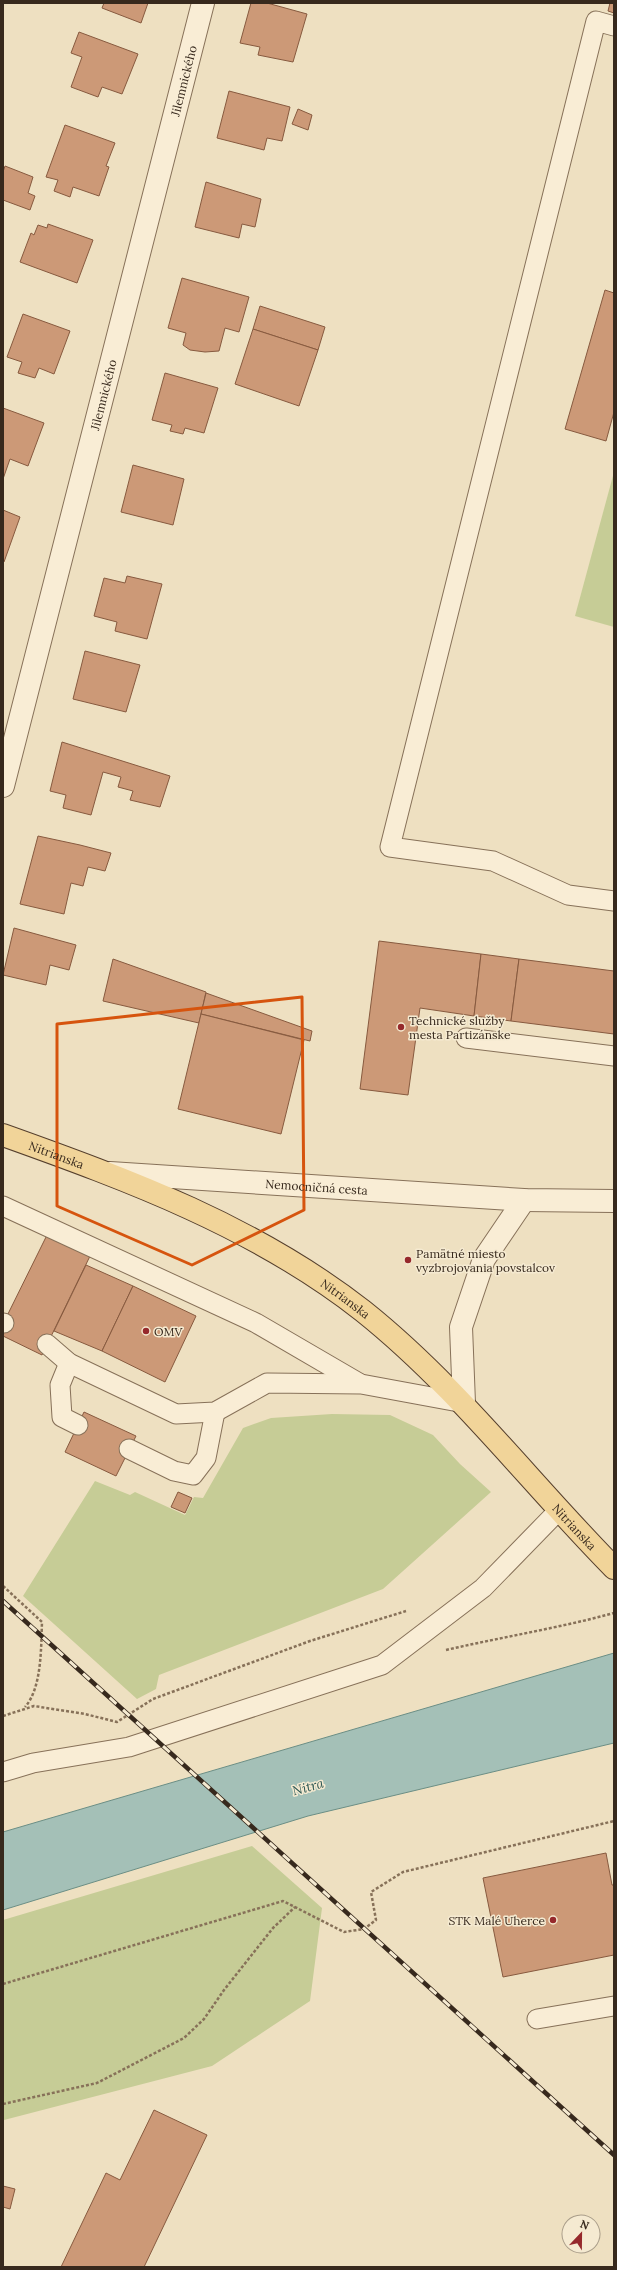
<svg xmlns="http://www.w3.org/2000/svg" width="617" height="2270" font-family="Lora,serif">
  <style>
    .green { fill: #c6cc96 }
    .water { fill: #a4c0b7; stroke: #6b8e85 }
    .building { fill: #c97; stroke: #875a3f }
    .lines { fill: none; stroke-linecap: round; stroke-linejoin: round }
    .service-casing { stroke: #877159; stroke-width: 21 }
    .minor-casing { stroke: #877159; stroke-width: 24 }
    .primary-casing { stroke: #553f2d; stroke-width: 24 }
    .path { stroke: #877159; stroke-width: 2.5; stroke-dasharray: 3 2; stroke-linecap: butt }
    .service { stroke: #f9edd5; stroke-width: 19 }
    .minor { stroke: #f9edd5; stroke-width: 22 }
    .primary { stroke: #f1d499; stroke-width: 22 }
    .rail-casing { stroke: #37291d; stroke-width: 4.5 }
    .rail { stroke: #f5ead1; stroke-width: 3; stroke-dasharray: 9; stroke-linecap: butt }
    .marked { fill: none; stroke: #d6540e; stroke-width: 3; stroke-linejoin: round }
    .poi-dot { fill: #96292c; stroke: #f5ead1; stroke-width: 1.5 }
    .labels { text-anchor: middle; dominant-baseline: central; stroke-width: 3; stroke-linejoin: round; paint-order: stroke }
    .street-label { font-size: 12px; fill: #37291d; stroke: #f5ead1 }
    .poi-label { font-size: 12px; fill: #37291d; stroke: #f5ead1; text-anchor: start }
    .water-label { font-size: 13px; font-style: italic; fill: #2c5753; stroke: #f5ead1 }
  </style>
  <rect width="100%" height="100%" fill="#eee0c1"/>
  <g class="green">
    <path d="M614,472v155l-39,-11z"/>
    <path d="M332,1414l58,1 43,20 27,29 31,28 -108,97 -224,86 -3,14 -19,10 -114,-103 72,-115 35,14 5,-3 50,23 9,-18 9,1 40,-70 28,-10z"/>
    <path d="M252,1846l70,62 -12,93 -98,65 -208,54 -1,2v-202z"/>
  </g>
  <path class="water" d="M614,1653v90l-306,73 -305,94v-78z"/>
  <g class="building">
    <path d="M104,3h44l-7,20 -39,-15z"/>
    <path d="M251,3h16l40,11 -14,48 -35,-7 2,-8 -20,-4z"/>
    <path d="M610,3h4v10l-6,-2z"/>
    <path d="M79,32l59,22 -16,40 -20,-7 -4,10 -27,-10 11,-30 -11,-4z"/>
    <path d="M229,91l61,16 -8,34 -15,-3 -3,12 -47,-12z"/>
    <path d="M298,109l14,6 -4,15 -16,-6z"/>
    <path d="M65,125l50,18 -9,23 3,1 -10,29 -26,-9 -3,10 -16,-6 4,-11 -12,-3z"/>
    <path d="M5,166l28,11 -5,16 7,3 -5,14 -27,-10v-28z"/>
    <path d="M206,182l55,17 -6,28 -13,-3 -3,14 -44,-11z"/>
    <path d="M48,224l45,16 -16,43 -57,-21 11,-29 3,2 4,-10 9,3z"/>
    <path d="M182,278l67,19 -10,35 -14,-4 -6,23 -14,1 -15,-2 -7,-5 3,-12 -18,-5z"/>
    <path d="M605,290l9,3v119l-8,29 -41,-12z"/>
    <path d="M260,306l65,21 -7,23 -65,-21z"/>
    <path d="M23,314l47,17 -16,43 -15,-6 -4,10 -17,-5 4,-11 -15,-5z"/>
    <path d="M253,329l65,21 -19,56 -64,-22z"/>
    <path d="M165,373l53,15 -14,45 -19,-5 -2,6 -13,-3 2,-6 -20,-5z"/>
    <path d="M3,408l41,15 -16,43 -18,-7 -7,20z"/>
    <path d="M133,465l51,14 -11,46 -52,-13z"/>
    <path d="M3,510l17,7 -16,45 -1,-1z"/>
    <path d="M127,576l35,8 -15,55 -32,-8 2,-9 -23,-6 10,-38 21,5z"/>
    <path d="M85,651l55,14 -14,47 -53,-13z"/>
    <path d="M62,742l108,34 -10,31 -30,-7 3,-9 -15,-4 3,-10 -18,-5 -12,43 -28,-7 3,-13 -16,-4z"/>
    <path d="M38,836l42,9 31,8 -6,18 -17,-4 -5,19 -12,-3 -7,31 -44,-10z"/>
    <path d="M14,928l62,17 -7,25 -19,-5 -4,20 -43,-10z"/>
    <path d="M379,941l102,13 -7,62 -54,-8 -12,87 -48,-6z"/>
    <path d="M481,954l38,5 -8,62 -37,-5z"/>
    <path d="M113,959l93,33 -7,31 -96,-22z"/>
    <path d="M519,959l95,12v63l-103,-13z"/>
    <path d="M206,993l106,38 -2,10 -109,-27z"/>
    <path d="M201,1014l103,26 -23,94 -103,-25z"/>
    <path d="M48,1233l43,21 -49,101 -39,-19v-12z"/>
    <path d="M86,1265l47,21 -31,65 -48,-20z"/>
    <path d="M133,1286l63,30 -31,66 -63,-31z"/>
    <path d="M84,1412l52,24 -20,40 -51,-24z"/>
    <path d="M178,1492l14,6 -7,15 -14,-6z"/>
    <path d="M606,1853l6,32h2v70l-111,22 -20,-99z"/>
    <path d="M154,2110l53,25 -63,132h-83l45,-94 14,7z"/>
    <path d="M3,2186l12,3 -5,20 -7,-2z"/>
  </g>
  <g class="lines">
    <g class="service-casing">
      <g id="service">
        <path d="M614,26l-18,-5 -206,826 103,14 75,34 46,6"/>
        <path d="M466,1038l148,18"/>
        <path d="M3,1206l253,117 103,60"/>
        <path d="M3,1323h1"/>
        <path d="M47,1344l22,19 107,51 39,-2 52,-29 94,1 103,19"/>
        <path d="M69,1363l-9,22 2,32 16,8"/>
        <path d="M129,1449l45,22 19,4 13,-17 9,-46"/>
        <path d="M3,1772l30,-9 96,-16 253,-82 101,-77 76,-78"/>
        <path d="M537,2019l77,-13"/>
      </g>
    </g>
    <g class="minor-casing">
      <g id="minor">
        <path id="s1" d="M3,786l200,-783"/>
        <path id="s2" d="M110,1173l414,27 90,1"/>
        <path d="M464,1403l-3,-76 23,-68 40,-59"/>
      </g>
    </g>
    <g class="primary-casing">
      <g id="primary">
        <path id="s3" d="M3,1135c126,45 253,92 360,176 94,75 167,172 251,257"/>
      </g>
    </g>
    <g class="path">
      <path d="M3,1586l39,36c-1,25 0,66 -17,85"/>
      <path d="M446,1650c56,-13 113,-22 168,-37"/>
      <path d="M3,1716l31,-10 51,8 32,8 36,-23 157,-58 96,-30"/>
      <path d="M3,1984l280,-83 61,31 20,-3 12,-9 -5,-28 32,-20 211,-51"/>
      <path d="M3,2104l94,-21 87,-45 20,-19 20,-29 49,-62 22,-21"/>
    </g>
    <use href="#service" class="service"/>
    <use href="#minor" class="minor"/>
    <use href="#primary" class="primary"/>
    <g class="rail-casing">
      <path id="rail" d="M3,1601l611,554"/>
    </g>
    <use href="#rail" class="rail"/>
  </g>
  <path class="marked" d="M302,997l2,213 -112,55 -135,-59v-182z"/>
  <g class="poi-dot">
    <circle cx="401" cy="1027" r="4"/>
    <circle cx="408" cy="1260" r="4"/>
    <circle cx="146" cy="1331" r="4"/>
    <circle cx="553" cy="1920" r="4"/>
  </g>
  <g class="labels">
    <g class="street-label">
      <text stroke="none"><textPath href="#s1" startOffset="728">Jilemnického</textPath></text>
      <text stroke="none"><textPath href="#s1" startOffset="404">Jilemnického</textPath></text>
      <text stroke="none"><textPath href="#s3" startOffset="57">Nitrianska</textPath></text>
      <text stroke="none"><textPath href="#s2" startOffset="207">Nemocničná cesta</textPath></text>
      <text stroke="none"><textPath href="#s3" startOffset="381">Nitrianska</textPath></text>
      <text stroke="none"><textPath href="#s3" startOffset="705">Nitrianska</textPath></text>
    </g>
    <g class="poi-label">
      <text x="409" y="1020">Technické služby<tspan x="409" dy="14">mesta Partizánske</tspan></text>
      <text x="416" y="1253">Pamätné miesto<tspan x="416" dy="14">vyzbrojovania povstalcov</tspan></text>
      <text x="154" y="1331">OMV</text>
      <text x="545" y="1920" text-anchor="end">STK Malé Uherce</text>
    </g>
    <g class="water-label">
      <text transform="translate(308 1787) rotate(-15)">Nitra</text>
    </g>
  </g>
  <rect width="617" height="2270" fill="none" stroke="#37291d" stroke-width="8"/>
  <g transform="translate(581 2234) rotate(22)"><circle r="19" fill="#f5ead1" stroke="#a99d89"/>
  <path d="M0-3L7 15L0 10L-7 15Z" fill="#96292c"/>
  <text y="-6" font-size="11" font-weight="bold" text-anchor="middle" fill="#37291d">N</text>
  </g>
</svg>
